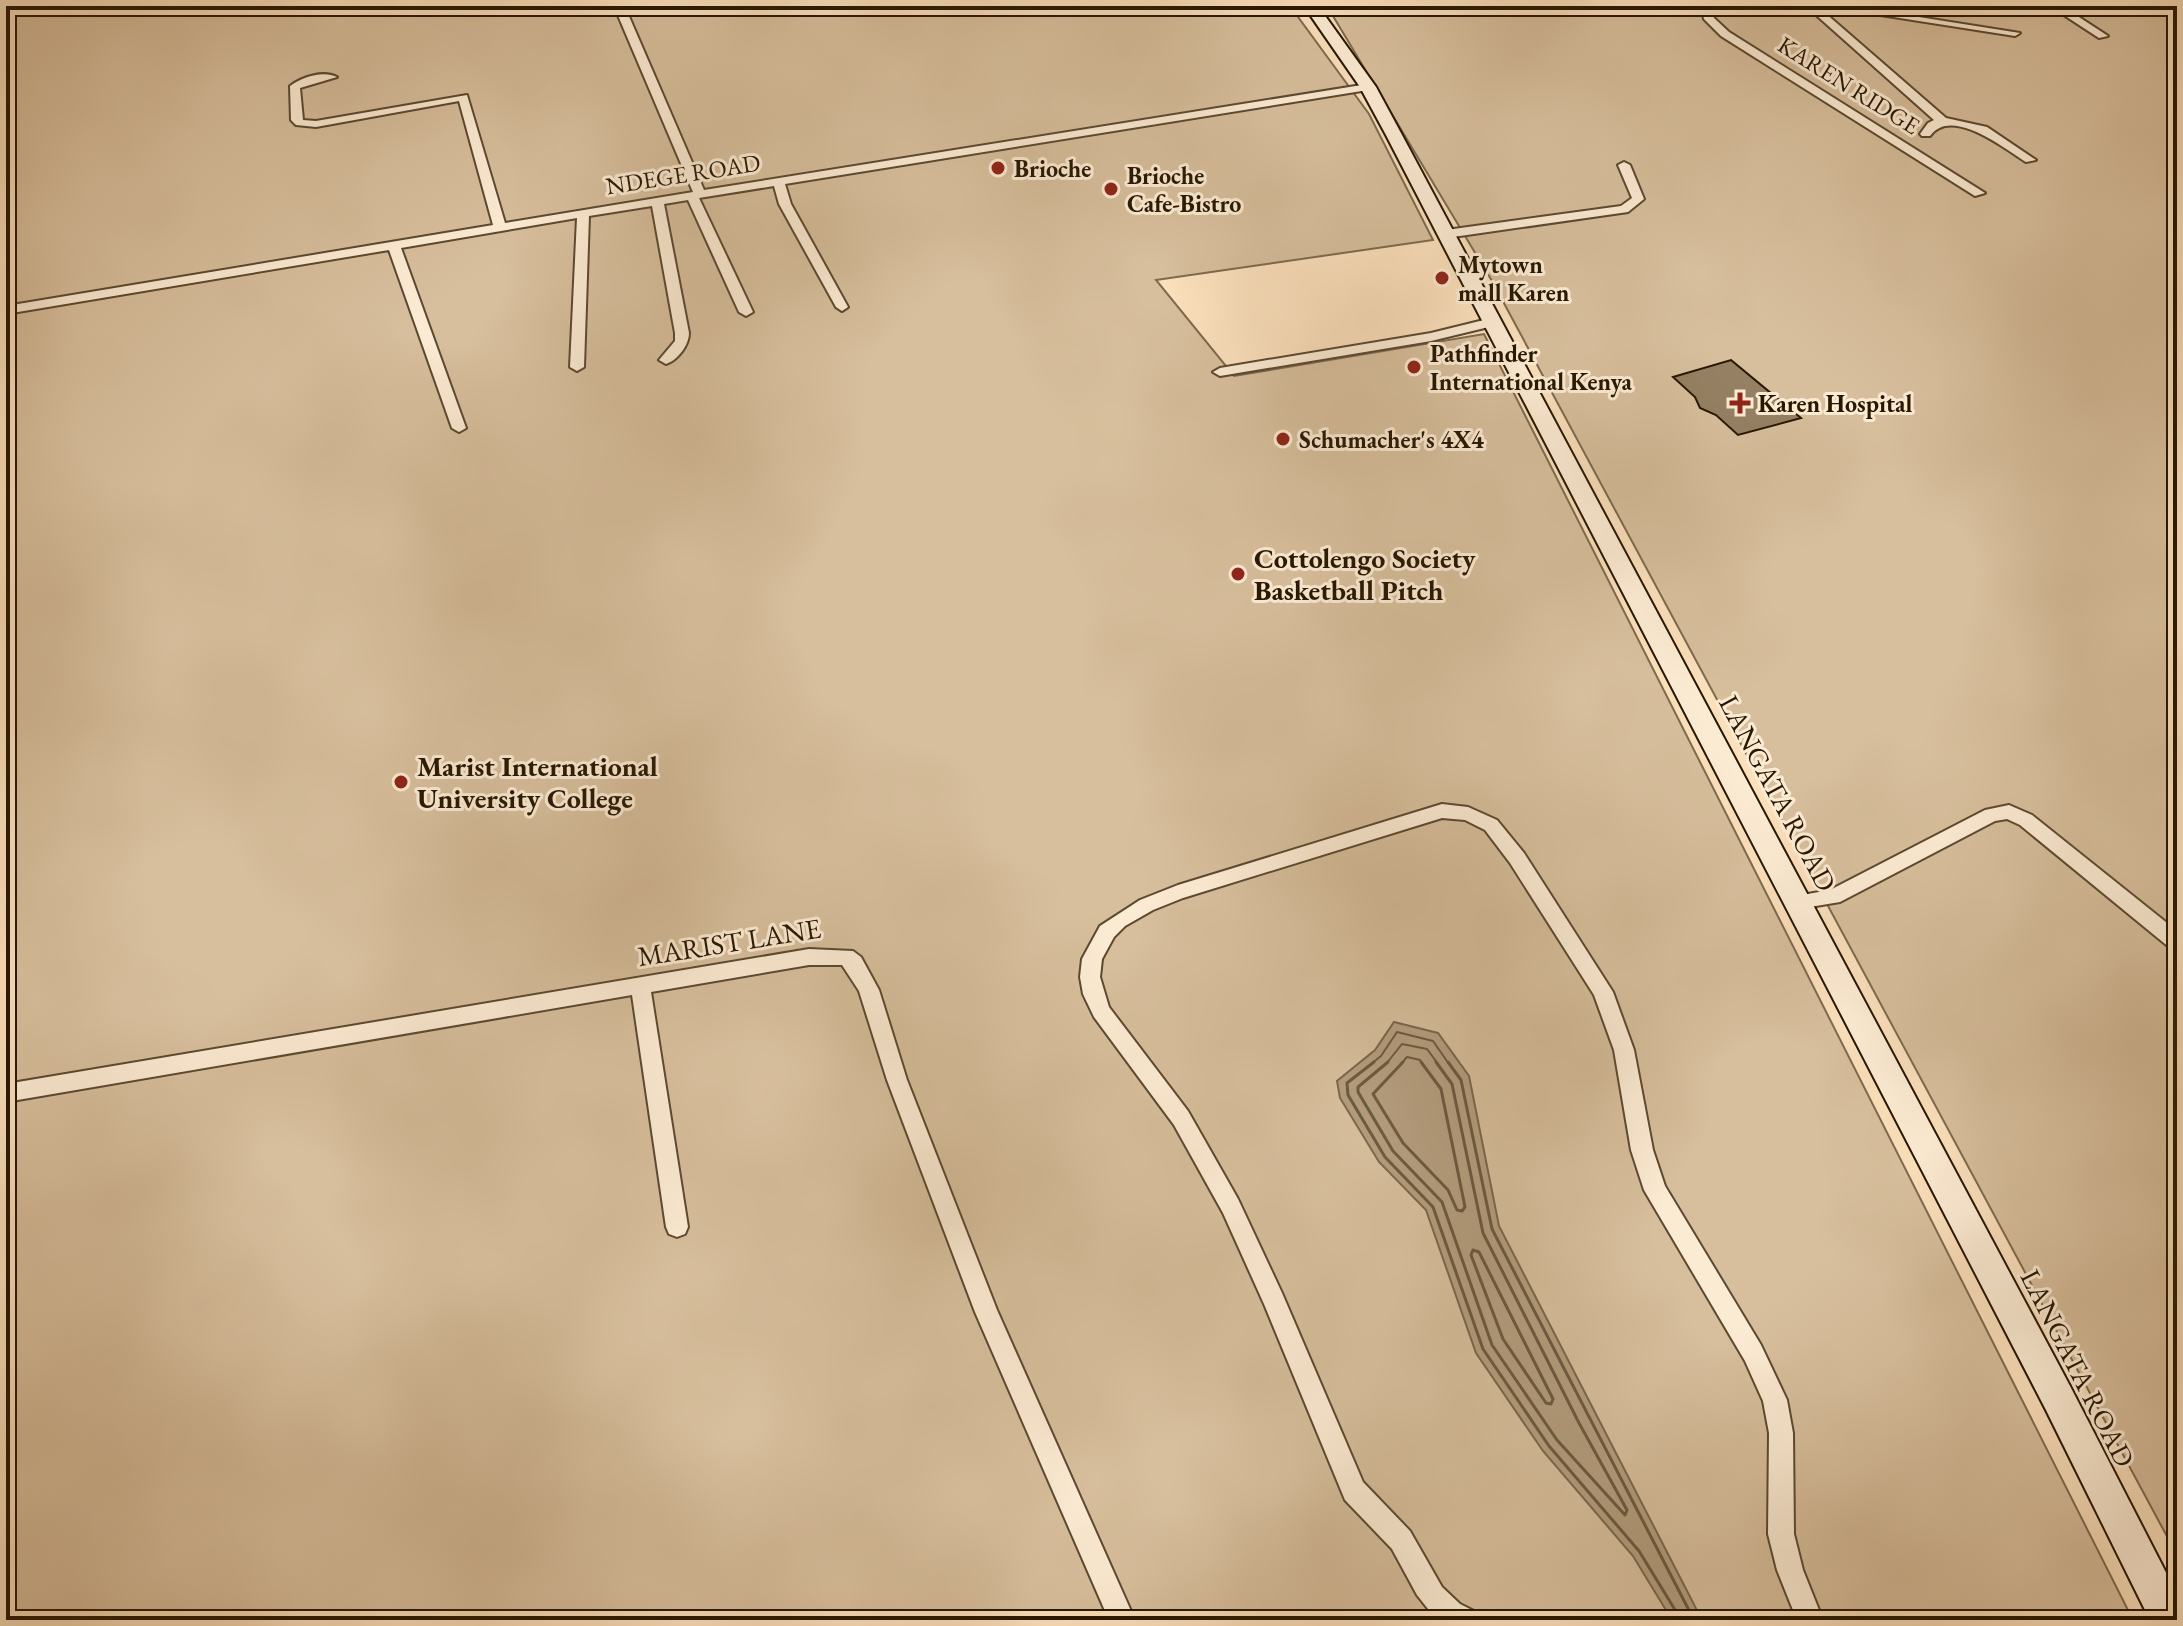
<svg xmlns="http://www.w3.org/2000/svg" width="2183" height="1626" viewBox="0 0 2183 1626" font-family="'EB Garamond',serif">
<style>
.green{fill:#d7be9c;stroke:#7e6a4f;stroke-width:2}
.water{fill:#b39c7d;stroke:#7b674c;stroke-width:2}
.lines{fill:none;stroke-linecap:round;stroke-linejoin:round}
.shore-far1{stroke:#6c5a40;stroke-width:2}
.shore{stroke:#6c5a40;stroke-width:3}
.building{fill:#958063;stroke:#261702;stroke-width:2}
.street-casing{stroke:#5b4930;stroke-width:4}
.secondary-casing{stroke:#261702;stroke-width:4}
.street{fill:#fcebd3;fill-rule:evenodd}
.secondary{fill:#fcebd3;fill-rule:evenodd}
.poi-dot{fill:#8f2418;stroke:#fcebd3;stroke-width:3}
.labels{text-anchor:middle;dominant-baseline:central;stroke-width:6;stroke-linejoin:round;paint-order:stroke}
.far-street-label{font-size:24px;fill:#261702;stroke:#fcebd3}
.far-poi-label{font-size:24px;font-weight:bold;fill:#261702;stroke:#fcebd3;text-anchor:start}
.poi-label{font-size:28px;font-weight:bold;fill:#261702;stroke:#fcebd3;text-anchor:start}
.street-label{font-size:28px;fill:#261702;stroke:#fcebd3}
</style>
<rect width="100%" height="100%" fill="#fbe0bc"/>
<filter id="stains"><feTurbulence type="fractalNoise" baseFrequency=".0025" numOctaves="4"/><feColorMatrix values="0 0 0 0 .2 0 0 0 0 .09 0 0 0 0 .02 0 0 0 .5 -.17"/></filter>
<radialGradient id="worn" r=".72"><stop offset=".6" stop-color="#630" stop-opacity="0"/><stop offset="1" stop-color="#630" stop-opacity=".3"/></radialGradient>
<g class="green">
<polygon points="6,6 1290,6 1369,114 1433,240 1156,280 1234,376 1484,334 2133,1620 6,1620"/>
<polygon points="1327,6 2177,6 2177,1555 1492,281"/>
</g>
<polygon class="water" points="1394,1022 1438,1033 1469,1076 1499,1226 1702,1620 1672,1620 1633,1556 1543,1451 1476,1353 1426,1210 1379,1162 1340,1098 1337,1081 1375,1050"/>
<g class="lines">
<g class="shore-far1">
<polyline points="1371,1064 1381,1056 1397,1032 1433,1041 1449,1064"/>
<polyline points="1386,1064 1402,1044 1427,1049 1438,1064"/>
<polyline points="1401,1064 1407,1057 1420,1060 1423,1064"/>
</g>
<g class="shore">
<polyline points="1374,1062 1347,1083 1348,1095 1385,1157 1433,1207 1483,1349 1549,1446 1639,1551 1677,1613 1678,1620"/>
<polyline points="1388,1062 1358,1087 1358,1092 1393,1151 1442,1202 1492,1345 1557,1440 1625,1515 1627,1510 1579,1423 1483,1233 1452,1084 1436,1062"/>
<polyline points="1403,1062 1373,1094 1403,1143 1448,1190 1457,1210 1462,1211 1465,1207 1441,1089 1421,1062"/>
<polyline points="1448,1062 1461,1080 1492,1229 1694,1620"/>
<polygon points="1473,1250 1479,1252 1553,1399 1551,1404 1546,1403 1503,1339 1471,1255"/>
</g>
</g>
<polygon class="building" points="1731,360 1801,418 1738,435 1716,415 1700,408 1695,397 1673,377"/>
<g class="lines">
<defs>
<g id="street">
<path d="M 614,6 L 625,8 L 669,6 L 628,14 L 704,190 L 1368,84 L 1373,87 L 1368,90 L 785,184 L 791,204 L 848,307 L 842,311 L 836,307 L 779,204 L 774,186 L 699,198 L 753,312 L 746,316 L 739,312 L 688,200 L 664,204 L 689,333 C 689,345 678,360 666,364 L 659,360 L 675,341 L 675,333 L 652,206 L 589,216 L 584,367 L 577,371 L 570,367 L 577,218 L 401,248 L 466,428 L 459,432 L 452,428 L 389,250 L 6,314 L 6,306 L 493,225 L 459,101 L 316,127 L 296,125 L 291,120 L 290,86 C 302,77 323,70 337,77 L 300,88 L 303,120 L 316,121 L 467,95 L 505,223 L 693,192 Z"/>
<polygon points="1701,6 1711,6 1714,18 1729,32 1985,193 1975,196 1721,36 1704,19"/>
<path d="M 1806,6 L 1817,6 L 1946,118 L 1987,127 L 2036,160 L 2026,162 C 2004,148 1951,106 1930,136 L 1922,136 L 1920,134 L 1928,123 L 1934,120 Z"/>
<polygon points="1823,6 1849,6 2020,33 2015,36"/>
<polygon points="2050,6 2062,6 2108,36 2099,38"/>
<polygon points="1624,162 1630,165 1644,199 1628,212 1446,238 1440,234 1446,230 1621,206 1632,198 1618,165"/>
<polygon points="1492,318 1497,319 1497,325 1431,341 1220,376 1213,372 1220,368 1431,333"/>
<polygon points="1442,804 1468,807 1497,820 1524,853 1613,992 1634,1050 1653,1150 1665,1186 1761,1345 1787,1400 1793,1433 1794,1534 1803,1570 1823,1620 1797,1620 1777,1570 1768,1534 1769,1433 1763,1401 1745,1361 1644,1190 1631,1150 1614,1050 1594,995 1510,863 1485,830 1465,820 1442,818 1183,898 1153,910 1125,926 1114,937 1102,959 1100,977 1109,1007 1188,1111 1238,1199 1282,1293 1363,1482 1410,1531 1442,1587 1460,1604 1474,1611 1478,1620 1439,1620 1432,1614 1417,1595 1392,1549 1345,1500 1264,1304 1223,1213 1174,1125 1094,1017 1083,994 1080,977 1082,959 1100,926 1140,900 1178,885"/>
<polygon points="2009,805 2032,815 2177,931 2177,950 2170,948 2020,825 2007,819 1995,821 1840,902 1798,909 1791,907 1789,902 1791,897 1830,890 1985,810"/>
<polygon points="809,949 853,951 861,957 879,990 907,1080 997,1310 1135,1620 1109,1620 975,1312 887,1080 859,991 842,965 809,965 651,992 688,1227 685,1234 677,1237 669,1234 666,1227 632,995 6,1102 6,1084"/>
</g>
<polygon id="secondary" points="1304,6 1318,6 1376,87 1402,135 2070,1386 2177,1594 2177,1620 2150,1620 2046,1410 1386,135 1360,87"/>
</defs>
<use href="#street" class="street-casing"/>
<use href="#secondary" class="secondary-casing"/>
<use href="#street" class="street"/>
<use href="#secondary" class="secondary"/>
</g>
<g class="poi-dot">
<circle cx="998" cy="168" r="8"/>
<circle cx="1111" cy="189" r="8"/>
<circle cx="1442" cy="278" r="8"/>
<circle cx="1414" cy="367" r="8"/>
<path d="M1736 391h8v8h8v8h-8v8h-8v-8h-8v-8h8z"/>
<circle cx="1283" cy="439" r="8"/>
<circle cx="1238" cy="574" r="8"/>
<circle cx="401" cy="782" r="8"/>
</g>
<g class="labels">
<g class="far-street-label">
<text transform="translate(1849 85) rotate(32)">KAREN RIDGE</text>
<text transform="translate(683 174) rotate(-9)">NDEGE ROAD</text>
</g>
<g class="far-poi-label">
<text x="1014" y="168">Brioche</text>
<text x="1127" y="175">Brioche<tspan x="1127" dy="28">Cafe-Bistro</tspan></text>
<text x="1458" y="264">Mytown<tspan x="1458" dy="28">mall Karen</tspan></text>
<text x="1430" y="353">Pathfinder<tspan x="1430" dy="28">International Kenya</tspan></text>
<text x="1758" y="403">Karen Hospital</text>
<text x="1299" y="439">Schumacher's 4X4</text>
</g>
<g class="poi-label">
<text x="1254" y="558">Cottolengo Society<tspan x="1254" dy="32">Basketball Pitch</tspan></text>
<text x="417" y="766">Marist International<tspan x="417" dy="32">University College</tspan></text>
</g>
<g class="street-label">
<text transform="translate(1778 793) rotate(62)">LANGATA ROAD</text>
<text transform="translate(729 942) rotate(-9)">MARIST LANE</text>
<text transform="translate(2078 1368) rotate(63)">LANGATA ROAD</text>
</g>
</g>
<rect width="2183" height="1626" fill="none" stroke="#fbe0bc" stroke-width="32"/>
<rect x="8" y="8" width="2167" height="1610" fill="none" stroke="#261702" stroke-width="4"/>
<rect x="16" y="16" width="2151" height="1594" fill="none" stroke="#261702" stroke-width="2"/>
<rect width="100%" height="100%" filter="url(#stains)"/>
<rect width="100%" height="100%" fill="url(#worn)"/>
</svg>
